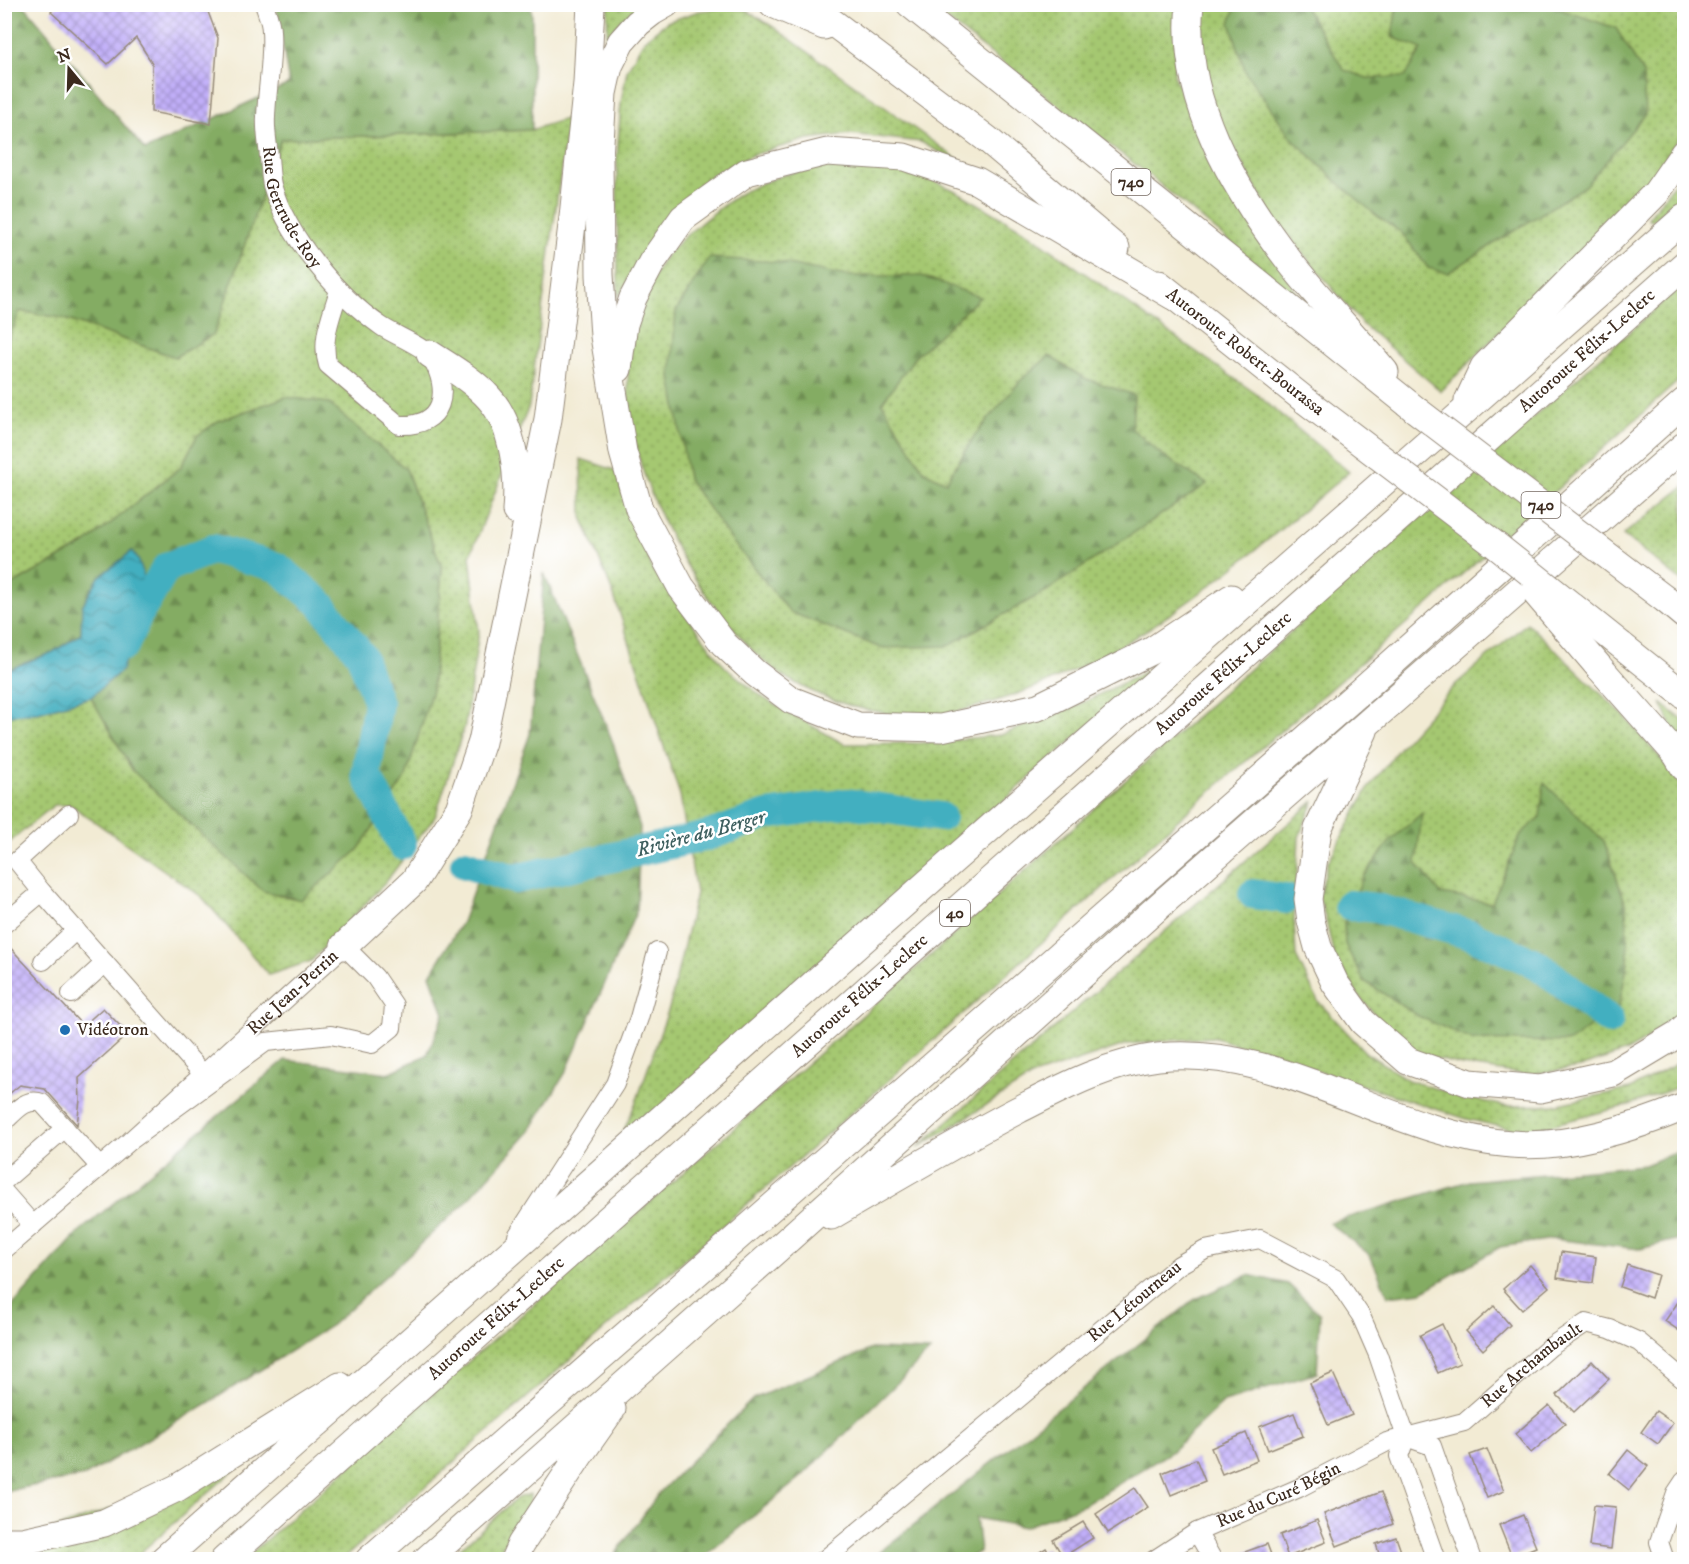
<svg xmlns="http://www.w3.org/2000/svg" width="1689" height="1564" viewBox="0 0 1689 1564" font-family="'IM FELL DW Pica',serif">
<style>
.grass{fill:url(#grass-dots);stroke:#707948;stroke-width:1.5}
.forest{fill:url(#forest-firs);stroke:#606b40;stroke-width:1.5}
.water{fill:url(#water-waves);stroke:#3e6c6f;stroke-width:1.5}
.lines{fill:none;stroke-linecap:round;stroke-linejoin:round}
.river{stroke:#42afc0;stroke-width:30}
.building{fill:url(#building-cross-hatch)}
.minor-casing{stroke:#968a79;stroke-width:20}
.highway-casing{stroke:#968a79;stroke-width:29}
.minor{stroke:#fff;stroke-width:18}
.highway{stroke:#fff;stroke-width:27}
.highway-bridge-casing{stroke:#968a79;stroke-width:29;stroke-linecap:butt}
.highway-bridge{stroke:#fff;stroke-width:27}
.poi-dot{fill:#1f6fb2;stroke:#fff;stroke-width:2}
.labels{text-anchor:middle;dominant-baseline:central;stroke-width:5;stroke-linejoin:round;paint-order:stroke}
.shield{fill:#fff;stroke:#766a62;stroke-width:1.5}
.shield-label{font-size:16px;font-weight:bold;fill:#3b2a1e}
.street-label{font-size:18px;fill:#3b2a1e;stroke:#fff}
.poi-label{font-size:18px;fill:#3b2a1e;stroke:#fff;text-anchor:start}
.water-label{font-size:20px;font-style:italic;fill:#3e5f5f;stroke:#fff}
</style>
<defs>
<pattern id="grass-dots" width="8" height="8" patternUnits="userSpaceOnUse" patternTransform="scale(1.5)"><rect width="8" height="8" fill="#a5c871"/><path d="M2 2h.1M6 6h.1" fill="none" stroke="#88a35c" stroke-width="1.8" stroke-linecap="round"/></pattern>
<pattern id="forest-firs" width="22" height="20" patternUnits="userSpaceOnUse" patternTransform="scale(1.5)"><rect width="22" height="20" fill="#84ac63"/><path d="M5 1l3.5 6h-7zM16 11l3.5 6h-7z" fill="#6d8c51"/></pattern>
<pattern id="water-waves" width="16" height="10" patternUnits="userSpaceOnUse" patternTransform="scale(1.5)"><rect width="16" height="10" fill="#42afc0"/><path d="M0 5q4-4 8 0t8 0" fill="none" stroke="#388f9b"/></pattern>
<pattern id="building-cross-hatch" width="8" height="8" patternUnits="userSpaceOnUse" patternTransform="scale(1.5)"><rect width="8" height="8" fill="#c1aff9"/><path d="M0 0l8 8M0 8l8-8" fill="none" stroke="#9e8fc9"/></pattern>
</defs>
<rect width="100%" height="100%" fill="#fff"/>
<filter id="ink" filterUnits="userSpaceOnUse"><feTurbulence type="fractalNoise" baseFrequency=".0167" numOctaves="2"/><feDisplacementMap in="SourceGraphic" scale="12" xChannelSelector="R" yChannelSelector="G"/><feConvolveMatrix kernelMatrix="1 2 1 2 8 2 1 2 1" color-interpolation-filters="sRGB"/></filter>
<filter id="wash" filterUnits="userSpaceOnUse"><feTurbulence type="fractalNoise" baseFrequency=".008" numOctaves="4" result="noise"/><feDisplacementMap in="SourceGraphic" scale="24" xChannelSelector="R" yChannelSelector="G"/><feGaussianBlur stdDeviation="1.35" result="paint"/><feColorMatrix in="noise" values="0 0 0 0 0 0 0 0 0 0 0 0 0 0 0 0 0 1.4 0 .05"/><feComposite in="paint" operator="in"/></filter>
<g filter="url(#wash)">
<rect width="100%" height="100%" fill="#f2ebd4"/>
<g class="grass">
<polygon points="608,5 641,5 623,18 607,38"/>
<polygon points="928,5 1179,5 1174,76 1214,171 1281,266 1299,299 1145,172"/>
<polygon points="1203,5 1684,5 1684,131 1651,180 1441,391 1362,324 1273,217 1218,122 1201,66"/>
<polygon points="724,8 746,10 772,26 975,172 921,142 850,134 808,139 752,155 710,176 666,222 618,297 617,159 621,102 627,70 644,40 667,22 699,11"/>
<polygon points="568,118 529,406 470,556 479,632 465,725 435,817 385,883 311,961 269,975 202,897 71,805 54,805 5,846 5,716 38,712 91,697 133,771 432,690 442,568 406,469 286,397 217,422 197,436 181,467 85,544 5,589 5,348 19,311 62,318 175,357 214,334 280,139 531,130"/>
<path d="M 872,164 L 919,174 L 958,192 L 1026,232 L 1255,393 L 1349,472 C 1247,557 1145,650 1017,694 C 990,703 960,713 932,715 C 881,718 832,704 788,679 C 769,668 752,651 738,634 C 673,562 616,448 630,349 C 633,329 652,277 663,260 C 674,243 722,205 740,194 C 753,186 770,180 784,175 C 813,166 842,165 872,164 Z"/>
<polygon points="1684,171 1684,193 1652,221 1648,218"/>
<polygon points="1684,284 1684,376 1429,604 1197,803 899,1071 343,1559 243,1560 930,956 1379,553"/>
<polygon points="581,459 615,470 653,571 725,667 765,699 844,744 922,743 1001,735 1076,706 1153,668 618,1145 638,1097 670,1005 696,893 680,795 613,593 582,517"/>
<polygon points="1684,487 1684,583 1623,535"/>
<polygon points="1527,623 1625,717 1674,774 1684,793 1684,1008 1663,1030 1627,1051 1580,1067 1527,1075 1462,1065 1418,1054 1384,1025 1358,995 1334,956 1326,920 1319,897 1328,862 1369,787 1404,742 1456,684"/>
<polygon points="1661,703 1684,721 1684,752"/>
<polygon points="1314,801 1299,837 1294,921 1296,956 1318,1001 1366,1053 1408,1080 1459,1096 1505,1106 1554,1105 1630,1089 1684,1060 1684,1085 1629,1105 1524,1132 1467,1119 1213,1037 1127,1044 1033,1076 917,1148"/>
<polygon points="243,1462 133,1559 5,1559 4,1547"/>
<polygon points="530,1494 530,1504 495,1559 448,1559 517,1498"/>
</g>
<g class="forest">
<polygon points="5,5 24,5 145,150 289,84 276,5 530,5 532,14 532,130 281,139 214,334 175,357 62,318 20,311 5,348"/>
<polygon points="1236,5 1303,5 1344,70 1367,78 1405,77 1422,49 1392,37 1397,5 1556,5 1565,11 1616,28 1643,73 1645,115 1585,186 1448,273 1428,268 1402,233 1377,216 1334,179 1291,137 1246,73 1230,23"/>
<polygon points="709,258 778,262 847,276 922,276 980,297 915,357 882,403 924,471 946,482 975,435 1021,380 1049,356 1084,378 1134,395 1132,429 1162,455 1207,484 1048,590 947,646 881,648 790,612 732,541 688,479 671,376 676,311"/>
<polygon points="286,397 328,403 406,469 442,568 432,690 406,777 358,850 301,900 263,891 133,771 91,697 122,670 132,551 99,577 82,606 81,634 53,652 5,671 5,589 85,544 181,467 197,436 218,421"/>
<polygon points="544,573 612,740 640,827 637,910 566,1072 529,1132 464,1204 332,1325 208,1403 85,1476 5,1491 5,1314 80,1231 285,1060 389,1073 427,1055 444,1014 430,975 462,922 530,734"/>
<polygon points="1544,783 1604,841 1626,905 1628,962 1619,1006 1569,1042 1472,1040 1418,1016 1364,981 1345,944 1344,922 1363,877 1391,840 1422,813 1416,863 1441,894 1492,903 1521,834 1540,817"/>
<polygon points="1684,1149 1684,1238 1640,1249 1553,1239 1500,1247 1422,1292 1388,1296 1370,1255 1329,1223 1469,1181 1645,1165"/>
<polygon points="1248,1275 1288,1284 1320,1314 1317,1373 1224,1402 1171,1452 1084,1505 1024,1527 976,1518 980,1551 967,1559 871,1559 1194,1300"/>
<polygon points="872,1349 930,1351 800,1478 701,1559 612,1559 659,1493 753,1399"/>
</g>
<polygon class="water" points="132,551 139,561 148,589 122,670 91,697 38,712 5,716 5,671 53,652 81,634 82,606 99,577"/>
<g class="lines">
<g class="river">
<polyline points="124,646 138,615 167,567 213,549 277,567 319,602 361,655 378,703 366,774 402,845"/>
<polyline points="465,864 515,879 707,836 767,815 847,803 941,817"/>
<polyline points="1253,894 1286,899"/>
<polyline points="1349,905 1376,908 1471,935 1537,964 1609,1020"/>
</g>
</g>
<g id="blocks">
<g class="building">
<polygon points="58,4 205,4 218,38 211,124 151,112 152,63 136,38 108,64 51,12"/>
<polygon points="4,941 83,1026 103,1008 128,1034 79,1078 80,1100 77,1125 45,1089 20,1085 4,1098"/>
<polygon points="1561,1252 1596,1257 1593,1283 1557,1278"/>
<polygon points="1530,1265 1549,1287 1522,1310 1503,1289"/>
<polygon points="1627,1265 1658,1275 1651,1298 1620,1287"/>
<polygon points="1680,1299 1684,1302 1684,1334 1665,1321"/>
<polygon points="1494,1306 1510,1325 1483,1350 1466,1331"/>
<polygon points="1442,1324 1460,1363 1438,1373 1420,1335"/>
<polygon points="1592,1361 1609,1379 1574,1412 1557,1395"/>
<polygon points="1333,1373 1352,1415 1328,1425 1310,1383"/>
<polygon points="1549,1405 1565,1424 1531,1453 1515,1434"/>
<polygon points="1656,1411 1673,1423 1658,1444 1641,1432"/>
<polygon points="1294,1413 1303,1436 1268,1450 1259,1427"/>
<polygon points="1246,1433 1257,1460 1222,1474 1211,1448"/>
<polygon points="1487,1449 1504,1491 1487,1498 1470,1455"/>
<polygon points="1628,1450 1648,1466 1629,1490 1609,1474"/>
<polygon points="1196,1459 1205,1481 1171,1495 1162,1473"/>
<polygon points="1135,1488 1148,1507 1108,1533 1096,1514"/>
<polygon points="1381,1492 1393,1524 1337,1546 1324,1514"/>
<polygon points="1594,1505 1616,1507 1611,1549 1589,1546"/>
<polygon points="1523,1515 1536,1547 1512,1557 1499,1525"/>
<polygon points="1317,1520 1326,1542 1288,1557 1280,1535"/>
<polygon points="1083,1522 1093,1538 1063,1557 1053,1540"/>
<polygon points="1396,1537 1404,1560 1381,1560 1376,1544"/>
<polygon points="1267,1544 1273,1560 1245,1560 1242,1553"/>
<polygon points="1046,1548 1053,1560 1027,1560"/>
</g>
</g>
</g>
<g filter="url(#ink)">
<use href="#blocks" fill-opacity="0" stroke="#968a79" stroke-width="1.5"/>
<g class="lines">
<defs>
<g id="minor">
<path id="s1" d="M 264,4 C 267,13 271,22 271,31 C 273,59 267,88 266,117 C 265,130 268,144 269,157 C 270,166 270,176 272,185 C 287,237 338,296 381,326 C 392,334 425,347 431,357 C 451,391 445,427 399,425 L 328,365 C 320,340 332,315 339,290"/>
<polyline points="42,892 17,861 69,814"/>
<polyline points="4,924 42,892 203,1074"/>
<polyline points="43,961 76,930"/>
<polyline points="71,994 105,963"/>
<path d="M 4,1122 C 15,1112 26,1097 42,1103 L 100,1167"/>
<polyline points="4,1181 65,1128"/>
<polyline points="4,1192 33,1225"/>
<polyline points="517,1236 615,1084 639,1018 657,952"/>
<path id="s2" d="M 4,1250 L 130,1141 L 344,946 L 375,977 L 394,1005 L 392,1028 L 372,1044 L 331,1035 L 266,1042 L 130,1141"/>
<polyline points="1406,1437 1432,1446 1472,1560"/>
<polyline points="1406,1437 1399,1456 1436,1560"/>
<polyline points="1197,1532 1213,1560"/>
<path id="s3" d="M 824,1560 L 1179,1265 L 1205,1250 L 1260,1239 L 1336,1279 L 1361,1316 L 1378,1355 L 1406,1437"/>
<path id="s4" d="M 1154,1560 L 1197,1532 L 1299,1488 L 1387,1442 L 1464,1422 L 1550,1347 L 1586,1323 L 1610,1329 L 1639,1342 L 1684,1380"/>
<polyline points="1665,1560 1659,1542 1676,1493 1684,1481"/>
</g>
<g id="highway">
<polyline points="666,4 652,12 638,23 621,42 609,66 603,93 599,158 600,275 604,336 623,452 639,509 681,587 724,644 755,673 791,700 858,726 941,728 1038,707 1153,650 1231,598"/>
<polyline points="773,4 824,26"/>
<polyline points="808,4 987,139 1116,248"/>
<polyline points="910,4 1416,410"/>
<path d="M 1190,4 C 1180,100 1234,189 1290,262 C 1319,300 1354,334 1385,372"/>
<polyline points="1159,284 1306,401"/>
<path d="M 430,354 C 450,367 473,380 489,398 C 514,425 519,476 516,511"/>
<polyline points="618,369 624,324 633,298 652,262 683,218 747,172 827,152 904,157 977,181 1173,296"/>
<polyline points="1468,401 1484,367 1656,193 1684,153"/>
<polyline points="1666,600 1684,615"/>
<polyline points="1621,645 1684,695"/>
<polyline points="1599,667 1676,754 1684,767"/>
<polyline points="1364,731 1318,829 1308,899 1311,921 1318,947 1335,983 1363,1022 1408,1061 1470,1083 1540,1089 1613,1073 1678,1034 1684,1028"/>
<polyline points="344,946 414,881 459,809 482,742 548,419 573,217 587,83 591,4"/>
<path d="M 831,1216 C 893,1180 955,1143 1018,1110 C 1063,1087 1108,1063 1158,1057 C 1284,1044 1389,1135 1511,1144 C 1567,1149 1633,1128 1684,1107"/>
<polyline points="4,1541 23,1541 104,1523 177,1488 340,1386"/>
<polyline points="163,1560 941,871 1684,218"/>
<path id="s5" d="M 224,1560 L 1684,265"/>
<polyline points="369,1560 1363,689 1684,402"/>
<polyline points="426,1560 783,1244 1168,898 1684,446"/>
<polyline points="514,1560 521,1544 579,1456 612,1409"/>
</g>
</defs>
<use href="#minor" class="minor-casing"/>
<use href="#highway" class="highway-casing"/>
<use href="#minor" class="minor"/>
<use href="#highway" class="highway"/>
<defs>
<g id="highway-bridge">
<polyline points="1306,401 1493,543 1621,645"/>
<polyline points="1416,410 1666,600"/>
<polyline points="1535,592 1599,667"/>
</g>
</defs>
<use href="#highway-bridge" class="highway-bridge-casing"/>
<use href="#highway-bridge" class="highway-bridge"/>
</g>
</g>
<circle class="poi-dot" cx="65" cy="1030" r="6"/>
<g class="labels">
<g class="shield">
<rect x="1111.5" y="169" width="39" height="26" rx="4.5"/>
<rect x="1521.5" y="492" width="39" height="26" rx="4.5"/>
<rect x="940" y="900" width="30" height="26" rx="4.5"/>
</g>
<g class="shield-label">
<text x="1131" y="182">740</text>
<text x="1541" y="505">740</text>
<text x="955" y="913">40</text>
</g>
<g class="street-label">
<text stroke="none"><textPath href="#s1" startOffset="210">Rue Gertrude-Roy</textPath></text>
<text stroke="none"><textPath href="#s5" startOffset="1822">Autoroute Félix-Leclerc</textPath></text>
<text transform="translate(1245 352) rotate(38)">Autoroute Robert-Bourassa</text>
<text stroke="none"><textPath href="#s5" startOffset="1336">Autoroute Félix-Leclerc</textPath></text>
<text stroke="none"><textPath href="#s2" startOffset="387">Rue Jean-Perrin</textPath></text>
<text stroke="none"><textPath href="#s5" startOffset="850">Autoroute Félix-Leclerc</textPath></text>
<text stroke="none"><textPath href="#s3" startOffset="404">Rue Létourneau</textPath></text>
<text stroke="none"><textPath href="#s5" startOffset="364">Autoroute Félix-Leclerc</textPath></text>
<text stroke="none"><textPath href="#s4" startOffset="430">Rue Archambault</textPath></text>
<text stroke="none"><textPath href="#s4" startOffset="141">Rue du Curé Bégin</textPath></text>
</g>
<g class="poi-label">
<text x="77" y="1030">Vidéotron</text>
</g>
<g class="water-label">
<text transform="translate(701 834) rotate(-15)">Rivière du Berger</text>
</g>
</g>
<rect width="1689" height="1564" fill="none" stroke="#fff" stroke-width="24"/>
<g transform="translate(69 69) rotate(341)" stroke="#ffffff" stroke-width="4.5" paint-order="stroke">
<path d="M0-4.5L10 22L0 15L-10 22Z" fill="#3b2a1e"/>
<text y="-9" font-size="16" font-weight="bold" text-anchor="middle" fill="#3b2a1e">N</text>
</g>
</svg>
